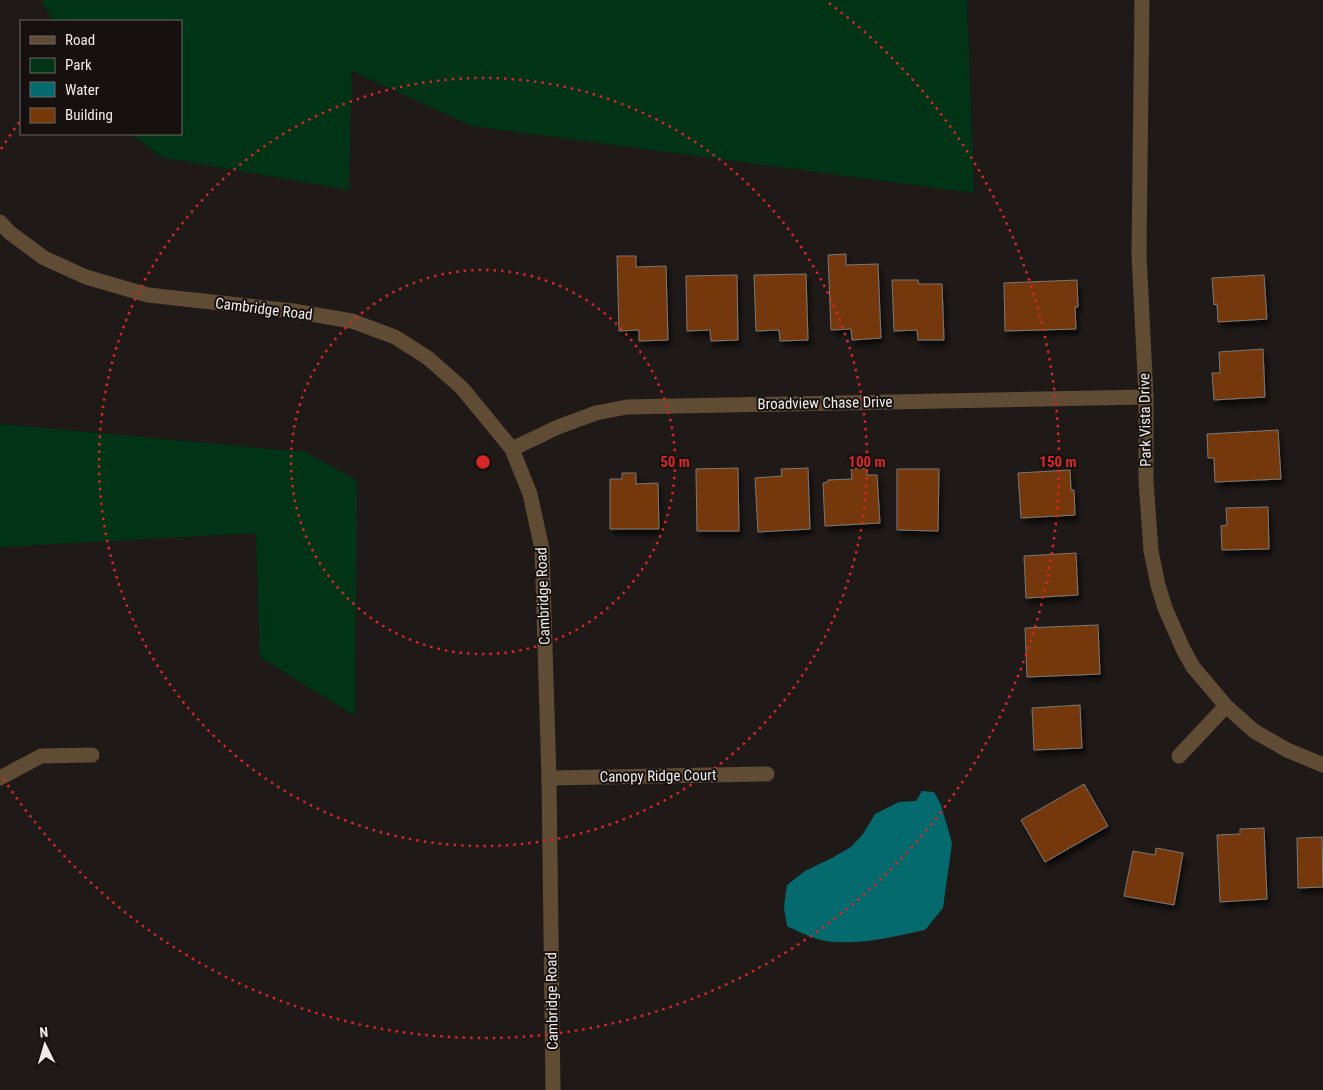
<svg xmlns="http://www.w3.org/2000/svg" width="1323" height="1090" viewBox="0 0 1323 1090" font-family="'Roboto Condensed',sans-serif">
<style>
.green{fill:#013416}
.water{fill:#046a6d}
.building{fill:#743907;stroke:#7d7774;filter:url(#shadow)}
.lines{fill:none;stroke-linecap:round;stroke-linejoin:round}
.minor{stroke:#604b34;stroke-width:15}
.ring{fill:none;stroke:#d62828;stroke-width:2.5;stroke-dasharray:2.5 5}
.labels{text-anchor:middle;dominant-baseline:central;stroke-width:4;stroke-linejoin:round;paint-order:stroke}
.street-label{font-size:15px;fill:#eeebe9;stroke:#16110f}
.centre{fill:#d62828;stroke:#16110f;stroke-width:2.5}
.ring-label{font-size:15px;text-anchor:middle;font-weight:bold;fill:#d62828;stroke:#16110f;stroke-width:4;stroke-linejoin:round;paint-order:stroke}
</style>
<defs>
<filter id="shadow"><feDropShadow dx="3" dy="5.5" stdDeviation="2.5" flood-color="#0009"/></filter>
</defs>
<rect width="100%" height="100%" fill="#1f1a18"/>
<g class="green">
<polygon points="41,0 967,0 974,193 472,126 352,71 349,190 161,157 132,134 181,134 181,21 53,21"/>
<polygon points="0,424 305,452 357,480 355,716 260,657 256,533 0,547"/>
</g>
<path class="water" d="M 922,791 L 934,792 L 941,805 L 952,843 L 943,908 L 925,930 C 896,936 866,944 836,942 C 819,942 802,933 787,926 L 784,907 L 787,885 L 805,871 L 832,858 L 851,847 L 863,834 L 875,814 L 899,802 L 916,801 Z"/>
<g class="building">
<polygon points="846,254 846,265 878,264 881,338 852,340 851,329 831,330 828,255"/>
<polygon points="617,256 636,256 636,267 666,266 668,340 639,341 639,330 619,331"/>
<polygon points="806,274 808,340 780,341 779,330 756,331 754,275"/>
<polygon points="737,275 738,340 711,341 710,330 687,331 686,276"/>
<polygon points="1264,275 1267,319 1218,322 1217,304 1214,305 1212,278"/>
<polygon points="892,280 918,280 919,284 942,284 944,340 918,340 917,330 894,331"/>
<polygon points="1077,280 1078,307 1075,307 1076,329 1005,331 1004,283"/>
<polygon points="1263,349 1265,397 1214,400 1212,373 1220,373 1219,352"/>
<polygon points="1278,430 1281,479 1215,482 1214,458 1208,458 1207,434"/>
<polygon points="738,468 739,531 697,531 696,469"/>
<polygon points="808,468 810,529 758,532 755,478 782,476 781,469"/>
<polygon points="851,468 867,468 867,475 877,475 880,523 825,526 823,483 828,482 828,480 852,479"/>
<polygon points="897,469 939,469 938,531 897,530"/>
<polygon points="1070,470 1071,490 1074,490 1075,515 1021,518 1018,473"/>
<polygon points="622,473 636,473 636,484 658,483 659,529 610,529 610,479 622,479"/>
<polygon points="1268,507 1269,549 1222,550 1221,526 1227,525 1226,508"/>
<polygon points="1076,553 1078,595 1026,598 1024,556"/>
<polygon points="1098,625 1100,674 1027,677 1025,628"/>
<polygon points="1080,705 1082,748 1034,750 1032,708"/>
<polygon points="1084,784 1108,826 1045,862 1021,820"/>
<polygon points="1264,828 1267,899 1220,902 1217,835 1240,834 1240,829"/>
<polygon points="1322,837 1323,887 1298,888 1297,838"/>
<polygon points="1156,848 1183,853 1174,905 1124,896 1133,851 1155,855"/>
</g>
<g class="lines">
<g class="minor">
<polyline points="1142,0 1139,254 1146,397 1146,481 1151,551 1158,585 1165,608 1183,649 1193,667 1226,706 1254,731 1287,750 1323,765"/>
<polyline points="0,222 9,232 44,258 86,277 148,295 293,311 352,321 395,337 428,358 462,388 512,449 530,494 542,549 549,778 553,1090"/>
<polyline points="512,449 558,427 596,413 627,407 1146,397"/>
<polyline points="1179,756 1226,706"/>
<polyline points="0,778 41,756 92,755"/>
<polyline points="549,778 767,774"/>
</g>
</g>
<g class="ring">
<circle cx="483" cy="462" r="192"/>
<circle cx="483" cy="462" r="384"/>
<path d="M1 149A575 575 0 0 1 21 120M829 3A575 575 0 1 1 1 775"/>
</g>
<g class="labels">
<g class="street-label">
<text transform="translate(264 309) rotate(7)">Cambridge Road</text>
<text transform="translate(825 403) rotate(-1)">Broadview Chase Drive</text>
<text transform="translate(1145 420) rotate(-91)">Park Vista Drive</text>
<text transform="translate(543 596) rotate(-92)">Cambridge Road</text>
<text transform="translate(658 776) rotate(-1)">Canopy Ridge Court</text>
<text transform="translate(552 1001) rotate(-91)">Cambridge Road</text>
</g>
</g>
<circle cx="483" cy="462" r="8" class="centre"/>
<g class="ring-label">
<text x="675" y="467">50 m</text>
<text x="867" y="467">100 m</text>
<text x="1058" y="467">150 m</text>
</g>
<rect x="20" y="20" width="162" height="115" fill="#16110f" stroke="#6c6866"/>
<rect x="30" y="36" width="25" height="8" fill="#604b34" stroke="#6c6866"/>
<text x="65" y="45" font-size="15" fill="#eeebe9">Road</text>
<rect x="30" y="58" width="25" height="15" fill="#013416" stroke="#6c6866"/>
<text x="65" y="70" font-size="15" fill="#eeebe9">Park</text>
<rect x="30" y="82" width="25" height="15" fill="#046a6d" stroke="#6c6866"/>
<text x="65" y="95" font-size="15" fill="#eeebe9">Water</text>
<rect x="30" y="108" width="25" height="15" fill="#743907" stroke="#6c6866"/>
<text x="65" y="120" font-size="15" fill="#eeebe9">Building</text>
<g transform="translate(45 1045) rotate(355)" stroke="#16110f" stroke-width="4" paint-order="stroke">
<path d="M0-4L9 19L0 12L-9 19Z" fill="#eeebe9"/>
<text y="-8" font-size="14" font-weight="bold" text-anchor="middle" fill="#eeebe9">N</text>
</g>
</svg>
